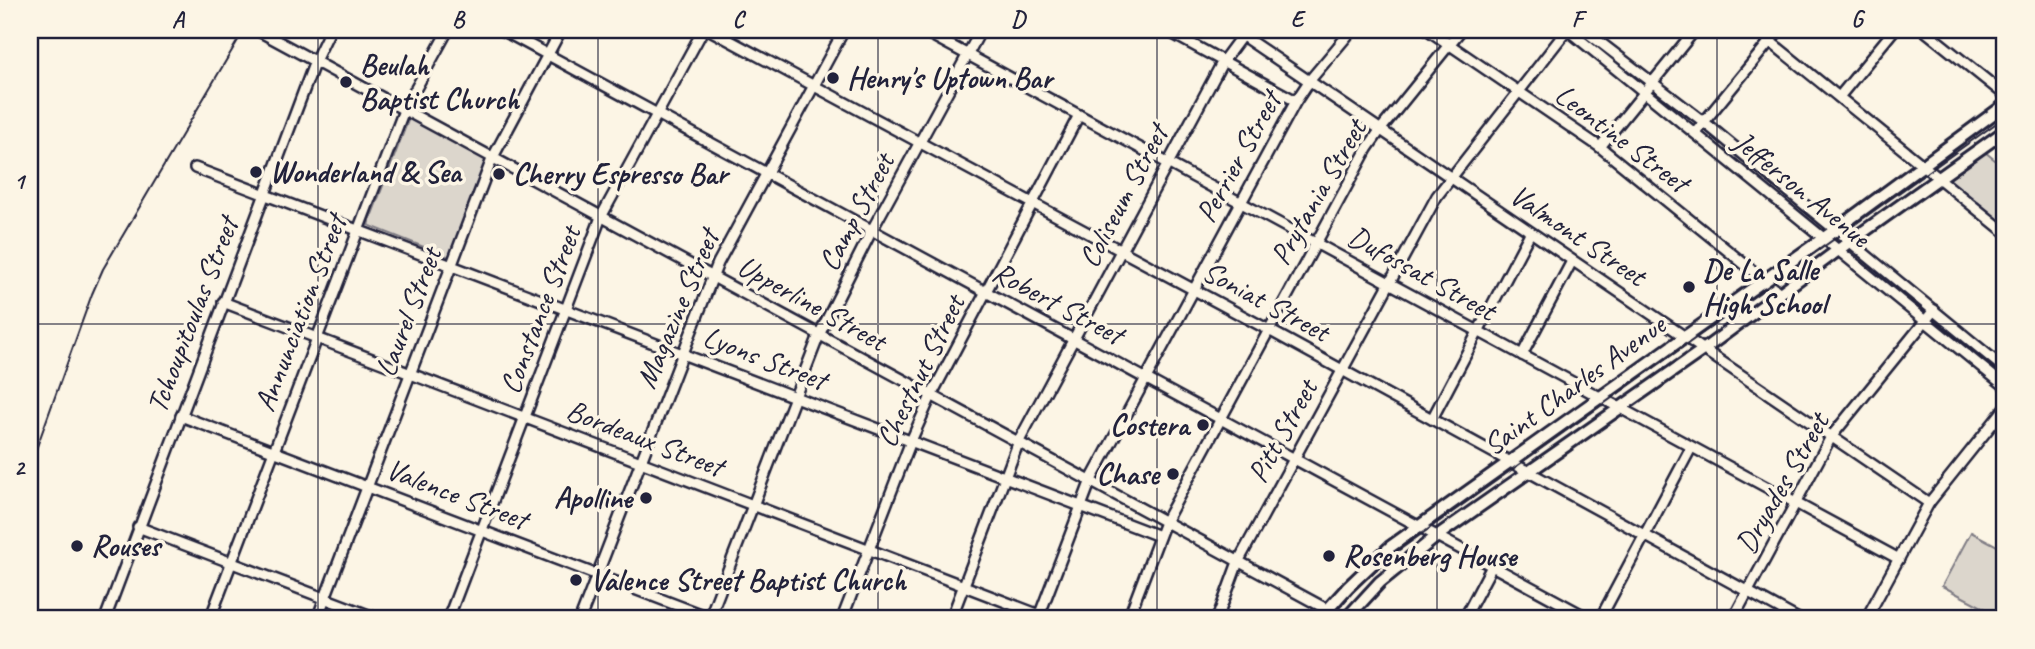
<svg xmlns="http://www.w3.org/2000/svg" width="2035" height="649" viewBox="0 0 2035 649" font-family="Caveat,sans-serif">
<style>
.green{fill:#dcd6cc;stroke:#7f7c84;stroke-width:2}
.lines{fill:none;stroke-linecap:round;stroke-linejoin:round}
.minor-casing{stroke:#22223b;stroke-width:14}
.major-casing{stroke:#22223b;stroke-width:16}
.minor{stroke:#fcf5e5;stroke-width:9}
.major{stroke:#fcf5e5;stroke-width:10}
.tram{stroke:#22223b;stroke-width:2}
.rail{stroke:#22223b;stroke-width:2}
.grid{fill:none;stroke:#22223b;stroke-width:2;stroke-opacity:0.55}
.poi-dot{fill:#22223b;stroke:#fcf5e5;stroke-width:2.5}
.labels{text-anchor:middle;dominant-baseline:central;stroke-width:7;stroke-linejoin:round;paint-order:stroke}
.poi-label{font-size:30px;font-weight:bold;fill:#22223b;stroke:#fcf5e5;text-anchor:start}
.street-label{font-size:30px;fill:#22223b;stroke:#fcf5e5}
.neatline{fill:none;stroke:#22223b;stroke-width:2.5}
.grid-label{font-size:23px;text-anchor:middle;font-weight:bold;fill:#22223b}
</style>
<rect width="100%" height="100%" fill="#fcf5e5"/>
<filter id="ink" filterUnits="userSpaceOnUse"><feTurbulence type="fractalNoise" baseFrequency=".0143" numOctaves="2"/><feDisplacementMap in="SourceGraphic" scale="14" xChannelSelector="R" yChannelSelector="G"/><feConvolveMatrix kernelMatrix="1 2 1 2 8 2 1 2 1" color-interpolation-filters="sRGB"/></filter>
<g filter="url(#ink)">
<g class="green">
<polygon points="409,118 486,160 449,257 368,225"/>
<polygon points="1980,148 2005,168 2005,232 1939,178"/>
<polygon points="1971,532 2005,550 2005,619 1942,586"/>
</g>
<g class="lines">
<defs>
<g id="minor">
<polyline points="257,30 1345,619"/>
<polyline points="502,30 1590,619"/>
<polyline points="710,30 1269,330 1798,619"/>
<polyline points="922,30 1899,559"/>
<polyline points="1166,30 1296,101"/>
<polyline points="1234,30 1929,503"/>
<polyline points="1428,30 1600,147 1780,293"/>
<polyline points="1568,30 2005,386"/>
<polyline points="1584,30 1704,122 2005,369"/>
<polyline points="1756,30 2005,232"/>
<polyline points="1924,30 2005,95"/>
<polyline points="1839,97 1894,30"/>
<polyline points="1695,133 1779,30"/>
<polyline points="1600,147 1695,30"/>
<polyline points="195,168 1159,536"/>
<polyline points="223,302 1050,619"/>
<polyline points="1522,355 1572,261"/>
<polyline points="181,416 713,619"/>
<polyline points="1432,419 1530,233"/>
<polyline points="138,527 379,619"/>
<polyline points="105,619 315,61 330,30"/>
<polyline points="210,619 404,110 448,30"/>
<polyline points="317,619 492,159 561,30"/>
<polyline points="448,619 601,217 703,30"/>
<polyline points="580,619 718,263 844,30"/>
<polyline points="709,619 819,335 872,230 981,30"/>
<polyline points="842,619 911,441 931,396 1079,115"/>
<polyline points="951,619 1019,441 1223,61 1246,30"/>
<polyline points="1038,619 1091,480 1296,101 1310,80 1352,30"/>
<polyline points="1128,619 1165,522 1367,149 1381,129 1461,30"/>
<polyline points="1217,619 1238,562 1437,196 1567,30"/>
<polyline points="1464,619 1492,566"/>
<polyline points="1600,619 1691,448"/>
<polyline points="1733,619 1831,437 1934,310"/>
<polyline points="1866,619 1929,503 2005,408"/>
</g>
<g id="major">
<polyline points="1319,619 1348,587 1390,547 1835,230 2005,105"/>
<polyline points="1346,619 1380,582 1437,536 1703,350 1849,242 2005,131"/>
</g>
</defs>
<use href="#minor" class="minor-casing"/>
<use href="#major" class="major-casing"/>
<use href="#minor" class="minor"/>
<use href="#major" class="major"/>
<polyline class="tram" points="1330,619 1356,588 1395,553 2005,117"/>
<polyline class="rail" points="30,466 92,294 103,269 244,30"/>
</g>
</g>
<path class="grid" d="M 318,30 L 318,619M 598,30 L 598,619M 878,30 L 878,619M 1157,30 L 1157,619M 1437,30 L 1437,619M 1717,30 L 1717,619M 30,324 L 2005,324"/>
<g class="poi-dot">
<circle cx="833" cy="78" r="7"/>
<circle cx="346" cy="82" r="7"/>
<circle cx="256" cy="172" r="7"/>
<circle cx="499" cy="174" r="7"/>
<circle cx="1689" cy="287" r="7"/>
<circle cx="1203" cy="425" r="7"/>
<circle cx="1173" cy="474" r="7"/>
<circle cx="646" cy="498" r="7"/>
<circle cx="77" cy="546" r="7"/>
<circle cx="1329" cy="556" r="7"/>
<circle cx="576" cy="580" r="7"/>
</g>
<g class="labels">
<g class="poi-label">
<text x="360" y="65">Beulah<tspan x="360" dy="34">Baptist Church</tspan></text>
<text x="847" y="78">Henry's Uptown Bar</text>
<text x="270" y="172">Wonderland &amp; Sea</text>
<text x="513" y="174">Cherry Espresso Bar</text>
<text x="1703" y="270">De La Salle<tspan x="1703" dy="34">High School</tspan></text>
<text x="1189" y="425" text-anchor="end">Costera</text>
<text x="1159" y="474" text-anchor="end">Chase</text>
<text x="632" y="498" text-anchor="end">Apolline</text>
<text x="91" y="546">Rouses</text>
<text x="1343" y="556">Rosenberg House</text>
<text x="590" y="580">Valence Street Baptist Church</text>
</g>
<g class="street-label">
<text transform="translate(1622 138) rotate(37)">Leontine Street</text>
<text transform="translate(1238 157) rotate(-61)">Perrier Street</text>
<text transform="translate(1802 189) rotate(39)">Jefferson Avenue</text>
<text transform="translate(1318 192) rotate(-60)">Prytania Street</text>
<text transform="translate(1123 196) rotate(-62)">Coliseum Street</text>
<text transform="translate(856 212) rotate(-62)">Camp Street</text>
<text transform="translate(1578 235) rotate(34)">Valmont Street</text>
<text transform="translate(1422 273) rotate(29)">Dufossat Street</text>
<text transform="translate(1266 301) rotate(28)">Soniat Street</text>
<text transform="translate(812 303) rotate(29)">Upperline Street</text>
<text transform="translate(1058 303) rotate(28)">Robert Street</text>
<text transform="translate(677 309) rotate(-67)">Magazine Street</text>
<text transform="translate(540 310) rotate(-69)">Constance Street</text>
<text transform="translate(408 312) rotate(-69)">Laurel Street</text>
<text transform="translate(300 313) rotate(-69)">Annunciation Street</text>
<text transform="translate(192 315) rotate(-69)">Tchoupitoulas Street</text>
<text transform="translate(765 358) rotate(21)">Lyons Street</text>
<text transform="translate(920 371) rotate(-64)">Chestnut Street</text>
<text transform="translate(1574 385) rotate(-36)">Saint Charles Avenue</text>
<text transform="translate(1282 431) rotate(-61)">Pitt Street</text>
<text transform="translate(645 438) rotate(21)">Bordeaux Street</text>
<text transform="translate(1782 483) rotate(-60)">Dryades Street</text>
<text transform="translate(457 494) rotate(21)">Valence Street</text>
</g>
</g>
<rect width="2035" height="649" fill="none" stroke="#fcf5e5" stroke-width="77"/>
<rect x="38" y="38" width="1958" height="572" class="neatline"/>
<g class="grid-label">
<text x="178" y="27">A</text>
<text x="458" y="27">B</text>
<text x="738" y="27">C</text>
<text x="1018" y="27">D</text>
<text x="1297" y="27">E</text>
<text x="1577" y="27">F</text>
<text x="1857" y="27">G</text>
<text x="19" y="189">1</text>
<text x="19" y="475">2</text>
</g>
</svg>
